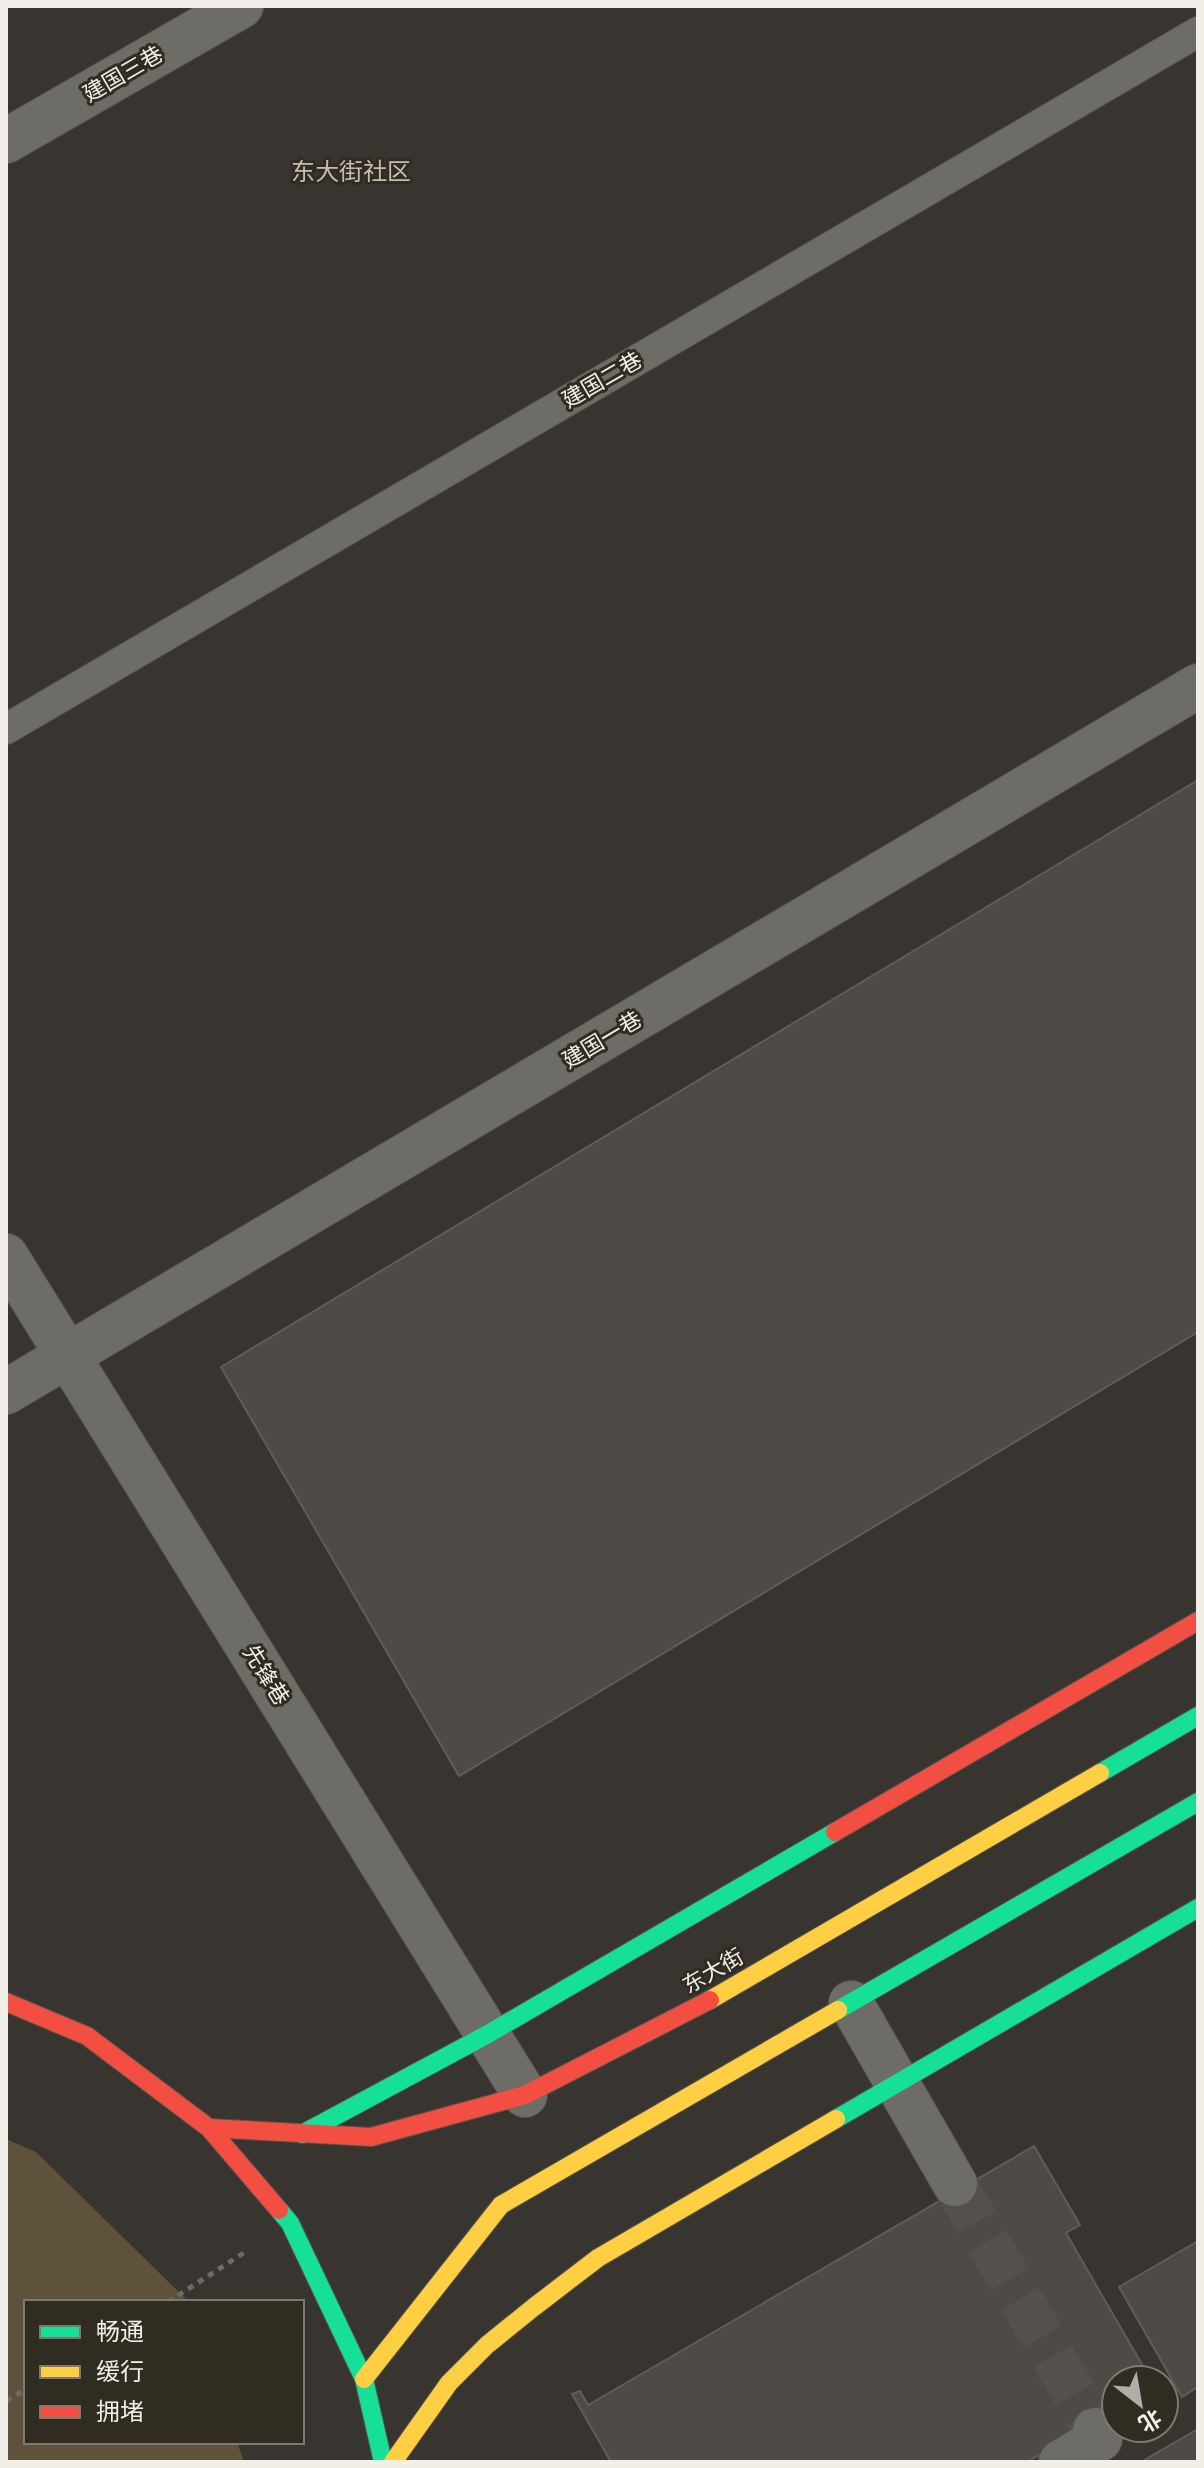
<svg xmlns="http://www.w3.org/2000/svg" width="1204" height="2468" viewBox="0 0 1204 2468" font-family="Bitter,'Noto Sans SC',serif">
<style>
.green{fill:#5f523a}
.building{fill:#4e4b46;stroke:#605d59;stroke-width:2}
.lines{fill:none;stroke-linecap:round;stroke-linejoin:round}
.street-tunnel{stroke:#54514c;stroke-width:44;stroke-dasharray:44 22;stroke-linecap:butt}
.lane-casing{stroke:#56534e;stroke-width:32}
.street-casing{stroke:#56534e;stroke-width:46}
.fast-casing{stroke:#56534e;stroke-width:20}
.slow-casing{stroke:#56534e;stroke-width:20}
.jam-casing{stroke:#56534e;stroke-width:20}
.path{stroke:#6d6b67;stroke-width:5;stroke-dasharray:6 6;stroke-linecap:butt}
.lane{stroke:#6e6c67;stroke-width:30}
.street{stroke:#6e6c67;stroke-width:44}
.fast{stroke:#16e098;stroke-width:18}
.slow{stroke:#ffcf43;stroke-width:18}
.jam{stroke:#f24e42;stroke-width:18}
.labels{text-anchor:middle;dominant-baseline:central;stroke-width:6;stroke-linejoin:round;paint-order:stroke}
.street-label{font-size:22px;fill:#f2eee8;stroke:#312c22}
.neighbourhood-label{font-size:24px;fill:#c4beb1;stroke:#312c22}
</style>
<rect width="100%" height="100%" fill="#383530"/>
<polygon class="green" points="6,2139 36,2152 189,2302 26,2302 26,2442 237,2442 244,2462 6,2462"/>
<g class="building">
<polygon points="1198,780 1198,1332 459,1776 221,1367"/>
<polygon points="1034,2146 1080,2225 1066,2233 1151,2380 1116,2380 1116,2410 1027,2462 611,2462 572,2394 580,2391 588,2405"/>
<polygon points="1198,2241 1198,2387 1182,2397 1119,2287"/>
<polygon points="1198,2429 1198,2462 1141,2462"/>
</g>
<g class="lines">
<polyline class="street-tunnel" points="955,2184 1095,2430"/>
<defs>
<polyline id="lane" points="6,729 1198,32"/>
<g id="street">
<polyline points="6,141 241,6"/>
<polyline points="6,1256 525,2095"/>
<polyline points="6,1392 1198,686"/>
<polyline points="851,2003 955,2184"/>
<polyline points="1061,2462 1100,2439 1095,2430"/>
</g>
<g id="fast">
<polyline points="1100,1773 1198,1716"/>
<polyline points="838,2010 1198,1802"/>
<polyline points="836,2119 1198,1908"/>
<polyline points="302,2134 488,2034 835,1832"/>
<polyline points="279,2210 290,2223 364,2379 383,2462"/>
</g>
<g id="slow">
<polyline points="710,2000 1100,1773"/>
<polyline points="364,2379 501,2205 838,2010"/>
<polyline points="393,2462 449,2383 487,2345 534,2307 598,2258 836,2119"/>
</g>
<g id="jam">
<polyline points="835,1832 1198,1621"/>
<polyline points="6,2002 87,2036 209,2128 279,2210"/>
<polyline points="209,2128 371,2137 525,2095 710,2000"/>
</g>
</defs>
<use href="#lane" class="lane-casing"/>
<use href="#street" class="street-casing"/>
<use href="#fast" class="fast-casing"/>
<use href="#slow" class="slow-casing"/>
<use href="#jam" class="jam-casing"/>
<g class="path">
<polyline points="168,2302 245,2252"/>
<polyline points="6,2401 26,2389"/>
</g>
<use href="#lane" class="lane"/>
<use href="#street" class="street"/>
<use href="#fast" class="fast"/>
<use href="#slow" class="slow"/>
<use href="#jam" class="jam"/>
</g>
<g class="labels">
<g class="street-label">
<text transform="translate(123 74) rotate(-30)">建国三巷</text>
<text transform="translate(602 380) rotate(-30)">建国二巷</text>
<text transform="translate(602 1040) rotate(-31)">建国一巷</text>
<text transform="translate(266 1675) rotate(58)">先锋巷</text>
<text transform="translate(713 1971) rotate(-30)">东大街</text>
</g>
<g class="neighbourhood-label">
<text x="351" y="172">东大街社区</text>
</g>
</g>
<rect width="1204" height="2468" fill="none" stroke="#f2eee8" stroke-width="16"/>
<rect x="24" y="2300" width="280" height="144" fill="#312c22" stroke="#7e7a71" stroke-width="2"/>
<rect x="40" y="2326" width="40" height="12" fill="#16e098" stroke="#7e7a71" stroke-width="2"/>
<text x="96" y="2340" font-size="24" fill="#f2eee8">畅通</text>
<rect x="40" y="2366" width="40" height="12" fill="#ffcf43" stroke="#7e7a71" stroke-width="2"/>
<text x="96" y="2380" font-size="24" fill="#f2eee8">缓行</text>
<rect x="40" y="2406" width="40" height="12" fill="#f24e42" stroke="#7e7a71" stroke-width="2"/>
<text x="96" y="2420" font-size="24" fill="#f2eee8">拥堵</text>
<g transform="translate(1140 2404) rotate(149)"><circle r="38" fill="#312c22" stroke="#7e7a71" stroke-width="2"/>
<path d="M0-6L14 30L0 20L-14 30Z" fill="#b1ada8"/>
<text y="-12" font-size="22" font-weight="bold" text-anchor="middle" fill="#f2eee8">北</text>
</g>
</svg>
